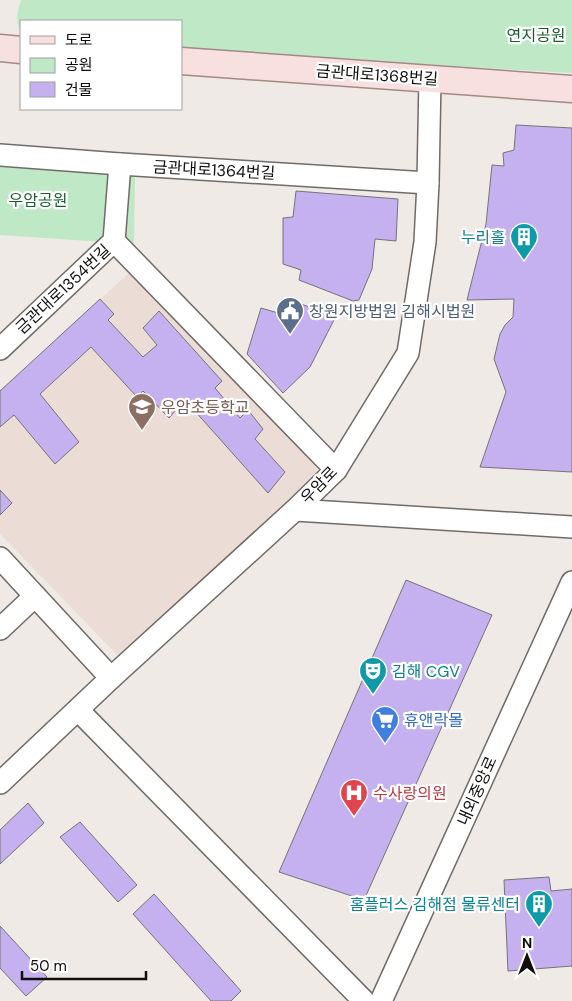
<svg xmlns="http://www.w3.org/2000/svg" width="572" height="1001" viewBox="0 0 572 1001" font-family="'DM Sans','Noto Sans KR',sans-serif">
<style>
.built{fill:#ebddd5}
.park{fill:#bfe8c6}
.building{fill:#c5b1ef;stroke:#747378}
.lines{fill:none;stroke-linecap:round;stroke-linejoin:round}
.minor-casing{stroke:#716b68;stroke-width:24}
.major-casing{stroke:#a38987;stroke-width:29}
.minor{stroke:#fff;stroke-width:21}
.major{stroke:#f7e0df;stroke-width:26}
.labels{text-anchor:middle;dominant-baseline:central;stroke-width:4.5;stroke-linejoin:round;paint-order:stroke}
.park-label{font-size:16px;fill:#1e5c30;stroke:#fff}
.street-label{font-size:16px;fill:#100e0d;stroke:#fff}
.culture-label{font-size:16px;fill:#0d838f;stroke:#fff;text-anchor:end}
.service-label{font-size:16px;fill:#4e5e75;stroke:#fff;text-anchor:start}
.education-label{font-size:16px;fill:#785e54;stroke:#fff;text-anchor:start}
.shop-label{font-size:16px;fill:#366cbe;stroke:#fff;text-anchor:start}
.health-label{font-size:16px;fill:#be3a42;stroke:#fff;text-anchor:start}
</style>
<rect width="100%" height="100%" fill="#f0eae6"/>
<polygon class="built" points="142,261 318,470 124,662 0,534 0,391"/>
<g class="park">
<path d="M 21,0 L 572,0 L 572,73 L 181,50 L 181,21 L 21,21 L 21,32 C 15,20 17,13 21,0 Z"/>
<polygon points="6,158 135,177 134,244 0,235 0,162"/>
</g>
<g class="building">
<polygon points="516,125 572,128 572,472 480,467 506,392 494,359 500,334 505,325 513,317 514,299 467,300 486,224 492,165 504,166 503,153 514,150"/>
<polygon points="296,191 398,199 396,241 375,239 372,269 359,300 353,301 299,280 301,270 283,264 283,218 293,217"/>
<polygon points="100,299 114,314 108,320 143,357 157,345 143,328 159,311 222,381 215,388 240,418 248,410 263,429 255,439 285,472 268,493 185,400 169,418 143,391 137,397 91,347 40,394 79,442 55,464 14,415 0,427 0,391"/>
<polygon points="289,300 336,316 310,367 283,393 247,354 261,308 285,315"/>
<polygon points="0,490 12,503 0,515"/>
<polygon points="406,580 492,615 364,900 279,872"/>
<polygon points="28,803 44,823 0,864 0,830"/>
<polygon points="80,822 137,885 118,902 60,837"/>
<polygon points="549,877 551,891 572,889 572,966 508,971 504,880"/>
<polygon points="154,894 241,991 231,1001 211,1001 133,914"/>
<polygon points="0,926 47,977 26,996 0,968"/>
</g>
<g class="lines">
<defs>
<g id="minor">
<polyline points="0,155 120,164 428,183"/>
<polyline points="114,241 336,470"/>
<polyline points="0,349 114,241 120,164"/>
<polyline points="295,510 572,527"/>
<polyline points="0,558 111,678"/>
<polyline points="0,629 35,596"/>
<polyline points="78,710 364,1001"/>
<polyline points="0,783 111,678 295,510 336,470 408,353 425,242 428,183 430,78"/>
<polyline points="381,1001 572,582"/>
</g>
<g id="major">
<polyline points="0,48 21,50"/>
<polyline points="181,61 572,89"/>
</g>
</defs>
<use href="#minor" class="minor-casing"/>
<use href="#major" class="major-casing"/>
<use href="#minor" class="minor"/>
<use href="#major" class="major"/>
</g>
<defs>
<symbol id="building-pin" viewBox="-11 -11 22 30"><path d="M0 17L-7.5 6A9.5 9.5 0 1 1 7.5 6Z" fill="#0f9aa8" stroke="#fff"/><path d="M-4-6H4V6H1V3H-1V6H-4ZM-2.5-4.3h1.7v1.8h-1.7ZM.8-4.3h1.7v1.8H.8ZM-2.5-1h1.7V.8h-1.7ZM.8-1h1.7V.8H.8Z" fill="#fff"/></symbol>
<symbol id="civic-pin" viewBox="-11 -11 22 30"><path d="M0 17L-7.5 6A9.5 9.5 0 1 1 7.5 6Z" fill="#5c6f8a" stroke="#fff"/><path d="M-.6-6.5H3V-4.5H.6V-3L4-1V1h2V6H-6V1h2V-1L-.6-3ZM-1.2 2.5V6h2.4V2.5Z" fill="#fff"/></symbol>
<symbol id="school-pin" viewBox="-11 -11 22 30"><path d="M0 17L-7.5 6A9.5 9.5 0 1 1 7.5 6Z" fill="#8d6e63" stroke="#fff"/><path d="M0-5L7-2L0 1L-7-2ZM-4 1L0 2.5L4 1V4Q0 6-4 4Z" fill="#fff"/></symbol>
<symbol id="theatre-pin" viewBox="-11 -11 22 30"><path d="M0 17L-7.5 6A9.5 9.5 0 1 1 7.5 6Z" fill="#0f9aa8" stroke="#fff"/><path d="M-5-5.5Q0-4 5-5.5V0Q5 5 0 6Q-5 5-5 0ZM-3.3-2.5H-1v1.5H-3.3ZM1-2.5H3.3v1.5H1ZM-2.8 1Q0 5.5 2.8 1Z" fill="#fff"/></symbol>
<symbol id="supermarket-pin" viewBox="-11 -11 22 30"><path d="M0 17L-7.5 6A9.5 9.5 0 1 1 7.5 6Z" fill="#3f7fe0" stroke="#fff"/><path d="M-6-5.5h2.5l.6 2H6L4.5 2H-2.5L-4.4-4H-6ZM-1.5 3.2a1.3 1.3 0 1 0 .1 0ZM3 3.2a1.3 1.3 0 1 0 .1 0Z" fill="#fff"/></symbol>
<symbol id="hospital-pin" viewBox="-11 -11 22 30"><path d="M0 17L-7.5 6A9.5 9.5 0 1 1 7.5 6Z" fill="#e0444e" stroke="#fff"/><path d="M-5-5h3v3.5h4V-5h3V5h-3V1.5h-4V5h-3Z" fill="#fff"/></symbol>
</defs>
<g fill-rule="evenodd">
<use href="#building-pin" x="508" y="221" width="32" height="43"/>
<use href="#civic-pin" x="274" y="295" width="32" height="43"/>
<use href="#school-pin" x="126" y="391" width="32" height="43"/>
<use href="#theatre-pin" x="357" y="655" width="32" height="43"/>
<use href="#supermarket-pin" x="369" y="704" width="32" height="43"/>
<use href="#hospital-pin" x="338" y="777" width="32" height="43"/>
<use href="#building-pin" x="523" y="888" width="32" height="43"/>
</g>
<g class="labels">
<g class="park-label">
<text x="536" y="35">연지공원</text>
<text x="38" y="200">우암공원</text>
</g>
<g class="street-label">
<text transform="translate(377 75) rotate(4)">금관대로1368번길</text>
<text transform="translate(214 170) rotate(3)">금관대로1364번길</text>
<text transform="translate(63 289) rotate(-43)">금관대로1354번길</text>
<text transform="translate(319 485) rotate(-46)">우암로</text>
<text transform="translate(477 791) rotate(-66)">내외중앙로</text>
</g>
<g class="culture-label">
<text x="505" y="237">누리홀</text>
<text x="392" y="671" text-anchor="start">김해 CGV</text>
<text x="520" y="904">홈플러스 김해점 물류센터</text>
</g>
<g class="service-label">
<text x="309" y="311">창원지방법원 김해시법원</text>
</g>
<g class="education-label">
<text x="161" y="407">우암초등학교</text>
</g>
<g class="shop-label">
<text x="404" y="720">휴앤락몰</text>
</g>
<g class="health-label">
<text x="373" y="793">수사랑의원</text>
</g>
</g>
<rect x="20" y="20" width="162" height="90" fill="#ffffff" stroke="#9f9f9e"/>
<rect x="30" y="36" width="25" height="8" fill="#f7e0df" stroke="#9f9f9e"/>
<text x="65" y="45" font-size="15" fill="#100e0d">도로</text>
<rect x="30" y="58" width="25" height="15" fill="#bfe8c6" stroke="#9f9f9e"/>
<text x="65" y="70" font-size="15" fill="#100e0d">공원</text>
<rect x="30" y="82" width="25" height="15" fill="#c5b1ef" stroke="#9f9f9e"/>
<text x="65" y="95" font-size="15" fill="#100e0d">건물</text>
<g transform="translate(527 956)" stroke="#ffffff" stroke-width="4" paint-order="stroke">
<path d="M0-4L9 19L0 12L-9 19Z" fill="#100e0d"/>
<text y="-8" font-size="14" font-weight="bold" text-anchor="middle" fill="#100e0d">N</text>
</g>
<path d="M22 971v8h124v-8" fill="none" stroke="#100e0d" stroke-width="2.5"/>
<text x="30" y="971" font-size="15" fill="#100e0d" stroke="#ffffff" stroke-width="4" paint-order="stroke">50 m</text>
</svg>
